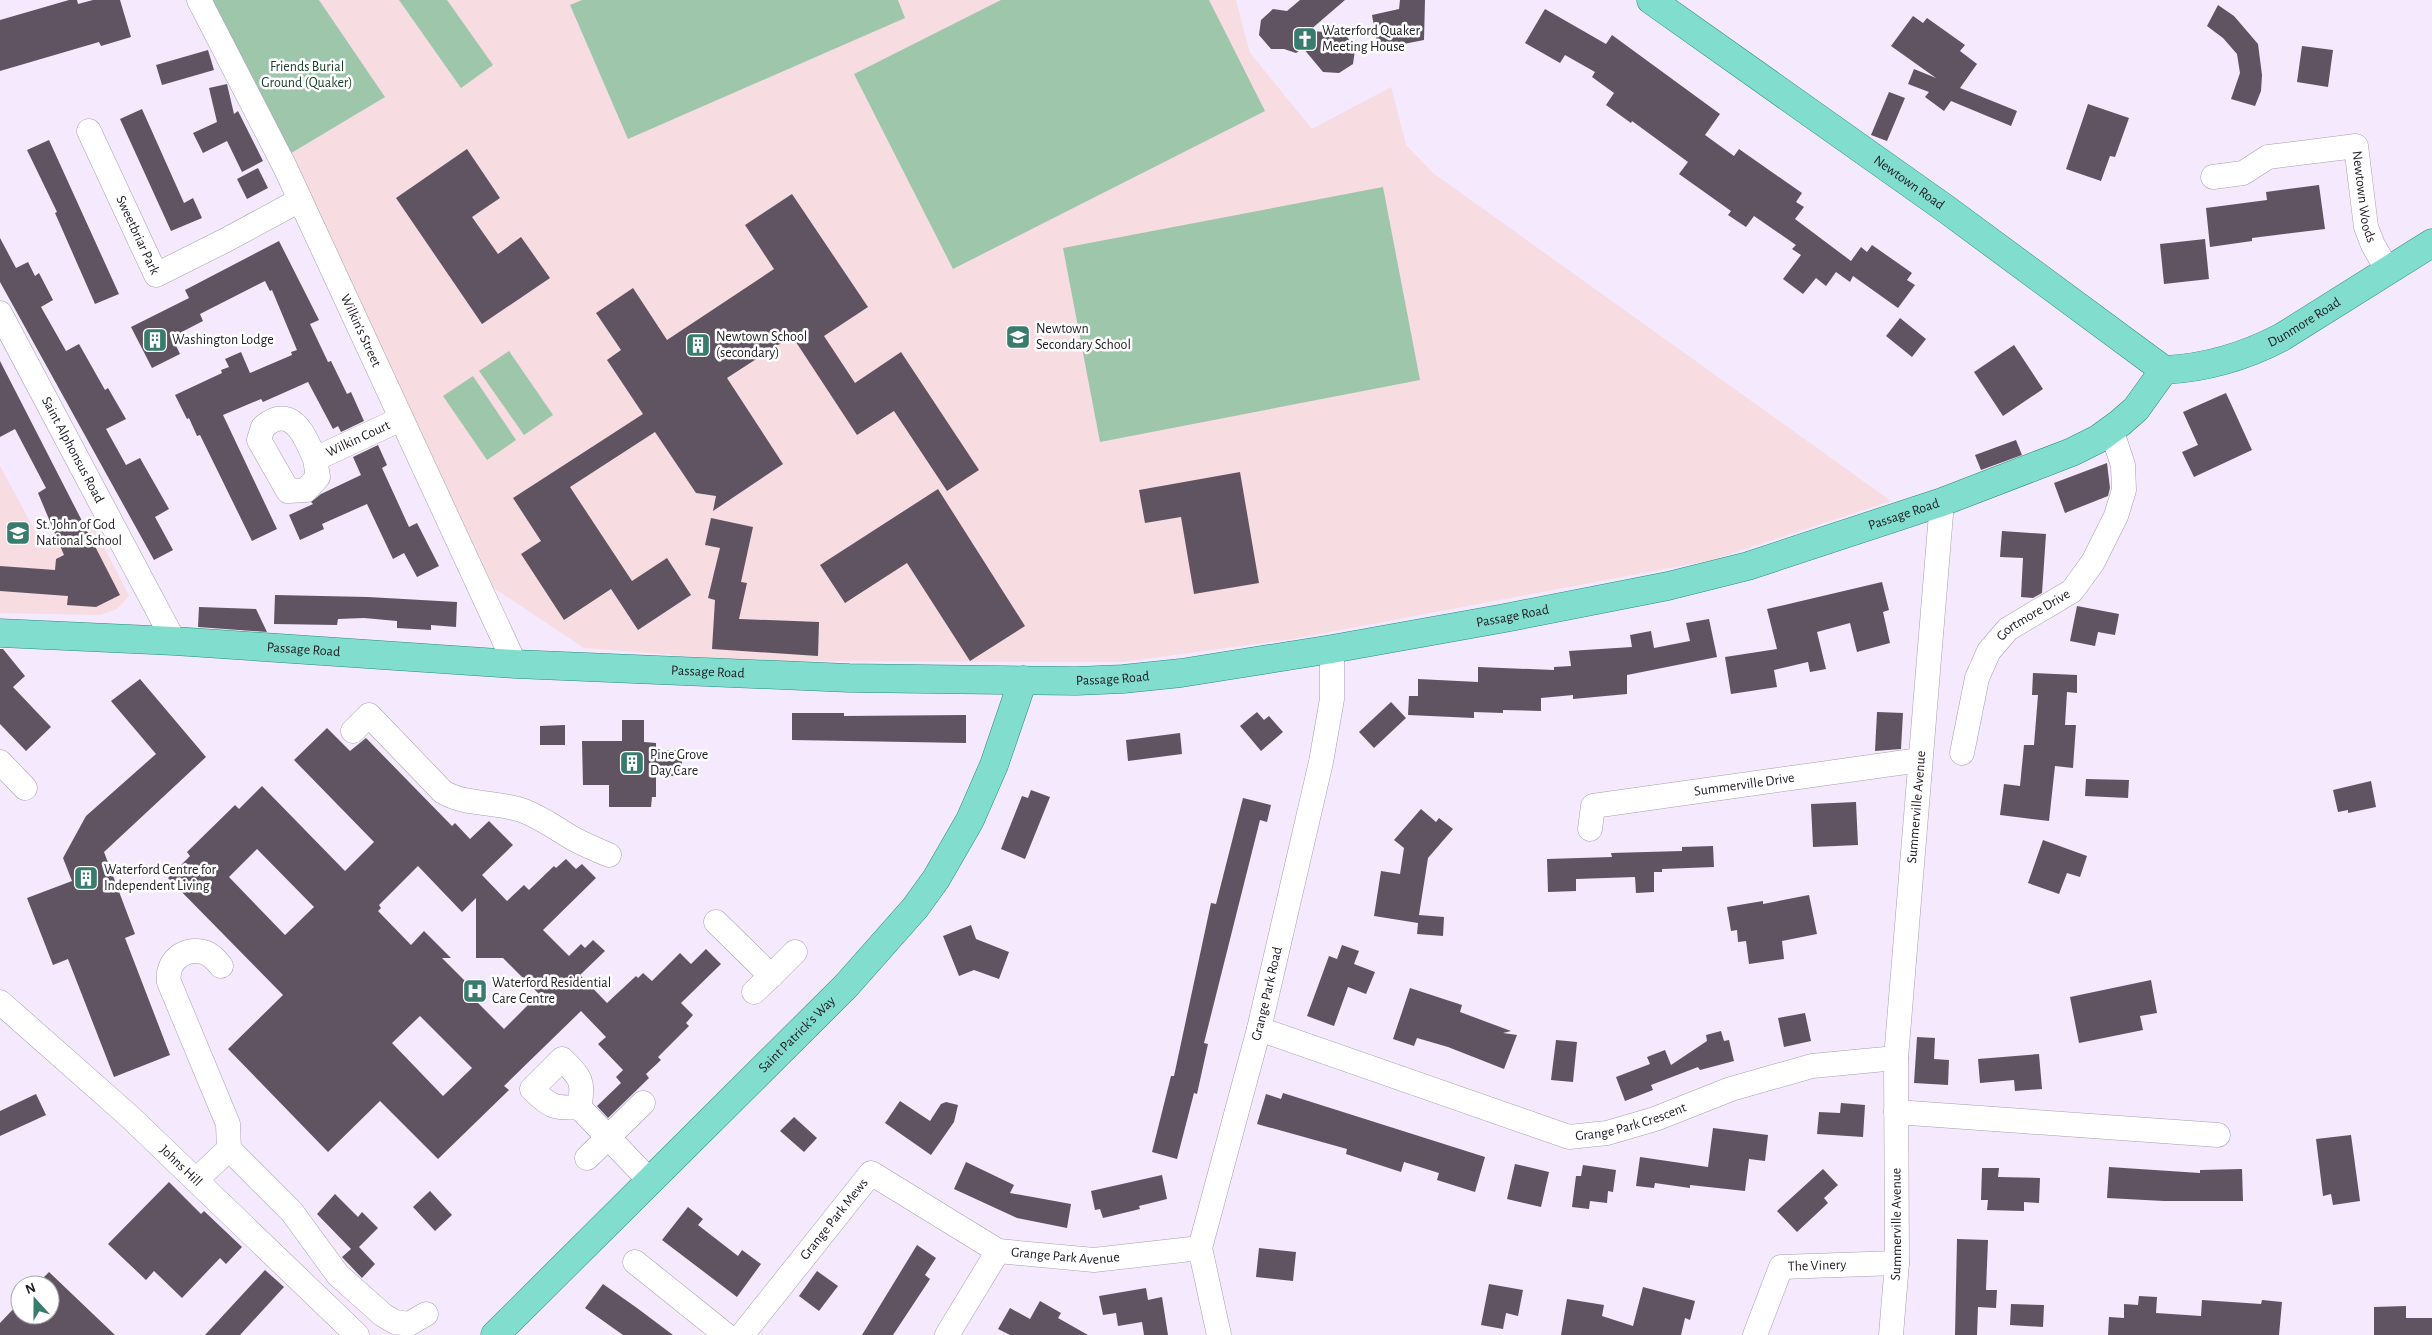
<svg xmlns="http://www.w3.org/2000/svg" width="2432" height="1335" viewBox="0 0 2432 1335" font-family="'Alegreya Sans',sans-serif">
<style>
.education{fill:#f7dce1}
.green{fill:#9ec6ab}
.building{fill:#605462;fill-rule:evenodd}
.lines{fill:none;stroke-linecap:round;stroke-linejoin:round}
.minor-casing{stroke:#a89eb0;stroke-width:25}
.major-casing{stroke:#2a8c7d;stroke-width:29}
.minor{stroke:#fff;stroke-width:24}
.major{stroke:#81ddcd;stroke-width:28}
.labels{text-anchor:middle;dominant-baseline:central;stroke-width:5;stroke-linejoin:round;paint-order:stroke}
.poi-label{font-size:14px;fill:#232027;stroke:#fff;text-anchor:start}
.park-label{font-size:14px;fill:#163f27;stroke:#fff}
.street-label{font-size:14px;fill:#232027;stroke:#fff}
</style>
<rect width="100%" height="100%" fill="#f4e9fd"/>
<g class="education">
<polygon points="319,0 1236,0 1250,53 1312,129 1391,87 1406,145 1433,173 1891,501 1712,560 1293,639 1123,662 751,661 584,648 492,587 288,155 385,97"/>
<polygon points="0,466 42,544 91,522 129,596 117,609 100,615 0,613"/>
</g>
<g class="green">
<polygon points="212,0 319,0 385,97 288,155"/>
<polygon points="399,0 447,0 493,65 461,88"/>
<polygon points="582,0 898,0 905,18 628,139 570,5"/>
<polygon points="1001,0 1209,0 1265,111 953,269 854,74"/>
<polygon points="1383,187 1420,380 1100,442 1063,248"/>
<polygon points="509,351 553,415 524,435 479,371"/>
<polygon points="473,376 516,440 487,460 443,396"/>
</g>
<g class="building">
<polygon points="69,0 77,0 78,4 93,0 120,0 131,37 101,46 99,42 0,71 0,20"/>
<polygon points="1300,0 1345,0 1309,31 1345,33 1355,50 1353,64 1339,73 1323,72 1303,48 1296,53 1284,49 1271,49 1259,35 1261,20 1273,9 1287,11"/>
<polygon points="1400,0 1425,0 1424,40 1378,49 1372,15 1399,9"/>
<polygon points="2218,5 2234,16 2258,44 2262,75 2261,91 2255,106 2231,99 2240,73 2237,54 2223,38 2207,26"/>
<polygon points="1545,9 1606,44 1612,35 1720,114 1705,135 1734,156 1739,149 1802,193 1796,202 1804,207 1795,219 1851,261 1861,247 1867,252 1872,245 1912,273 1907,280 1915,285 1898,308 1853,276 1850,282 1836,272 1826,286 1816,278 1803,294 1783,279 1801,255 1792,249 1796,245 1754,216 1746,227 1728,215 1731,211 1679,174 1688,162 1632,121 1631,123 1606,105 1614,93 1592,77 1595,72 1565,55 1560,63 1525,43"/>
<polygon points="1913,16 1923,23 1927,18 1965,45 1960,51 1977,64 1960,88 2017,111 2011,126 1951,101 1944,111 1925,97 1929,92 1908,84 1914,69 1936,78 1891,46"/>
<polygon points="2302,46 2333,50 2328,87 2297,82"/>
<polygon points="208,50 214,70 162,85 156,65"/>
<polygon points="227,84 234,114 238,111 263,161 242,172 227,141 203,153 193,133 217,122 209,88"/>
<polygon points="1889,92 1905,98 1887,141 1871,135"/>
<polygon points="2088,104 2129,118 2115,157 2110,156 2101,181 2066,169"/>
<polygon points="142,109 184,203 193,198 202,218 171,231 120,119"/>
<polygon points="49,140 119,294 95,304 55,213 57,212 27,150"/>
<polygon points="467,149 500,198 472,217 498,254 521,237 550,278 482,324 396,198"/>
<polygon points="258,168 268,188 247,199 237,179"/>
<polygon points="2319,185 2325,229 2252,238 2252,241 2210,247 2206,208 2267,200 2266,192"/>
<polygon points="792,194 868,307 824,336 855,383 901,352 979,470 947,491 894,411 857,435 792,336 727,378 783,464 713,511 716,496 696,493 655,432 570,487 632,581 667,558 691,595 638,630 611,589 564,620 521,554 541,541 513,498 643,414 607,360 621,350 596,313 633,288 667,340 774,269 745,225"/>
<polygon points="0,238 16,268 28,262 35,276 39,273 53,300 41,307 66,351 79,344 105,390 108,388 126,419 106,429 126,465 140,458 169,509 155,517 173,550 154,560 0,282"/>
<polygon points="2205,239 2209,279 2164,284 2160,244"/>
<polygon points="279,241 319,320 310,324 328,362 331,361 347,394 351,392 364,421 341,432 338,426 333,429 308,382 263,402 261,399 223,415 277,529 252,541 200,435 197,436 189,418 187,419 175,395 222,373 221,370 229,367 225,359 241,352 250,373 292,355 291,352 297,350 272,290 270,291 265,281 200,314 203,321 172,337 180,354 152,368 131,327 189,298 185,290"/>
<polygon points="1900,318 1926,339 1912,357 1886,336"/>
<polygon points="2014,345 2043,389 2003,416 1974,372"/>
<polygon points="0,361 120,595 96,607 67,605 68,596 0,591 0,566 55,570 56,559 64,555 38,493 46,488 15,429 0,437"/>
<polygon points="2226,393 2252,450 2194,477 2182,452 2198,445 2183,412"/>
<polygon points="2016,440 2022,455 1981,470 1975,455"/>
<polygon points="378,445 387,465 382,468 409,527 417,523 439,566 417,577 404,553 393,559 367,504 322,524 324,529 300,540 289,515 313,504 311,502 321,494 361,475 353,457"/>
<polygon points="2107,463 2110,488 2108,496 2065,513 2054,483"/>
<polygon points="1240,472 1259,583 1194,594 1181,517 1145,523 1139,490"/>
<polygon points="938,489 1025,626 970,661 907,563 845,603 820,565"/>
<polygon points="711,518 753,527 741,582 747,583 739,619 819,622 818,656 712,649 715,600 708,598 720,548 705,545"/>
<polygon points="2002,531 2046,534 2042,593 2033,598 2021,597 2023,558 2000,557"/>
<polygon points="1882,582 1889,610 1883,612 1890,643 1857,652 1850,623 1817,632 1826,669 1810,672 1808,662 1774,670 1777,687 1731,694 1725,657 1777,649 1767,609"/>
<polygon points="275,595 368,597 457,602 456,627 431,625 431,630 397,628 397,621 364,618 338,619 337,625 274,624"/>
<polygon points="2077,606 2119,614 2115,635 2098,632 2095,646 2070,641"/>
<polygon points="199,607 256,609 267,632 198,627"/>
<polygon points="1709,619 1717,657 1627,675 1627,694 1573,699 1573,695 1541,698 1541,711 1503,710 1503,713 1474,712 1474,718 1408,715 1409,696 1418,696 1418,679 1478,682 1478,667 1554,670 1554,667 1571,666 1569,651 1632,647 1630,635 1651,631 1654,648 1690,641 1686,623"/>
<polygon points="0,649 3,649 25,676 13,687 51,727 26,751 0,724"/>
<polygon points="2033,673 2077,675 2077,693 2067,692 2065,725 2076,725 2073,768 2055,766 2049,821 2000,815 2004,784 2020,786 2024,745 2034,745 2038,695 2032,695"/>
<polygon points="140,679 206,757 104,852 135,934 125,938 170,1055 114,1077 68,959 53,965 27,898 72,881 63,858 86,816 156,754 111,701"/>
<polygon points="1391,702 1406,718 1374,748 1359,732"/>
<polygon points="1257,712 1264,720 1269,716 1283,732 1261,751 1240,726"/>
<polygon points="1877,712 1903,713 1901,749 1875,751"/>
<polygon points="792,713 844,713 844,716 966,715 966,743 792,740"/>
<polygon points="622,720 644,720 644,742 656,743 656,750 682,750 682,776 656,776 656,797 652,797 651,807 609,807 609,785 583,785 582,741 622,741"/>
<polygon points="565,725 565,745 540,745 540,726"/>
<path d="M 327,728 L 350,751 L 366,738 L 452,826 L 455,823 L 470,839 L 489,821 L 513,845 L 482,875 L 507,901 L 524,885 L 529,890 L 554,866 L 556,868 L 566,859 L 576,869 L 582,864 L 596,878 L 543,930 L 569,956 L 581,944 L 585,948 L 593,940 L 605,951 L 580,975 L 607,1003 L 636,976 L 638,978 L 643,973 L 652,981 L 680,953 L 691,964 L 706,949 L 721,964 L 681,1003 L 693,1015 L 686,1023 L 689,1026 L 658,1057 L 661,1060 L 646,1074 L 649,1078 L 608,1118 L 597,1106 L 621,1083 L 616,1077 L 623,1070 L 598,1044 L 606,1037 L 581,1011 L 504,1086 L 509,1090 L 438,1159 L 380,1101 L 328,1152 L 228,1049 L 283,995 L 168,878 L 190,856 L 187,852 L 235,805 L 239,809 L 262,786 L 345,871 L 374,842 L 294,760 ZM 257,849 L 314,907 L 285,935 L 229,877 ZM 418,866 L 462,912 L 476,898 L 476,958 L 503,958 L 539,994 L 504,1029 L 476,1001 L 480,996 L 442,958 L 451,958 L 424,931 L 411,945 L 378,911 L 381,908 L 379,905 ZM 420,1016 L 472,1068 L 443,1096 L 392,1043 Z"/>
<polygon points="1180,733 1182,754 1128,761 1126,740"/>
<polygon points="2086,779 2129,780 2128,798 2085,796"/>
<polygon points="2371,781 2376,807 2348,813 2348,810 2338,812 2333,790"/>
<polygon points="1031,790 1050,797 1025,859 1001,849 1022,796 1028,798"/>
<polygon points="1243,798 1271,805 1267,822 1260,820 1204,1043 1208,1044 1197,1094 1194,1093 1177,1159 1152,1152 1171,1076 1174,1076 1211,903 1216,904"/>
<polygon points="1856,802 1858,845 1813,847 1811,804"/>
<polygon points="1421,809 1436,822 1439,818 1453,829 1428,858 1419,915 1444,917 1443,936 1417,934 1418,923 1374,916 1381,871 1400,874 1404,848 1394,840"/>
<polygon points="2043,840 2087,856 2080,877 2067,873 2059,894 2028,883"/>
<polygon points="1713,846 1714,867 1662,869 1662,872 1654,872 1654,892 1636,893 1635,877 1576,879 1576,891 1548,892 1547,859 1612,857 1611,853 1682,851 1682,847"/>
<polygon points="1809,895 1817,934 1782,941 1784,959 1749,964 1746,941 1738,942 1737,930 1731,931 1727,907 1763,901 1763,904"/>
<polygon points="971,925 976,939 1009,952 999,979 974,970 959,976 943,936"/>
<polygon points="1342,945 1359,951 1354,964 1375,972 1366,994 1348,987 1334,1026 1307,1016 1329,956 1337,959"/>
<polygon points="2151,980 2157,1013 2140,1016 2143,1030 2079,1043 2070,997"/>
<polygon points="1410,988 1462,1005 1460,1012 1511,1031 1503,1033 1517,1035 1504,1069 1448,1047 1417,1038 1414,1046 1393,1039"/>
<polygon points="1805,1013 1811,1041 1784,1047 1778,1018"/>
<polygon points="1721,1031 1724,1041 1729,1040 1734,1061 1700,1070 1698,1067 1651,1085 1653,1090 1625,1101 1616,1077 1650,1064 1647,1057 1665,1050 1671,1065 1707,1041 1706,1035"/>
<polygon points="1917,1037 1935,1038 1934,1059 1949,1060 1948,1085 1914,1083"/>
<polygon points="1556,1040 1577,1042 1573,1082 1551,1080"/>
<polygon points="2039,1054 2042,1089 2015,1091 2014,1080 1980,1083 1978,1059"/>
<polygon points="1283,1093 1485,1157 1475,1192 1437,1180 1439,1173 1404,1162 1401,1172 1346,1154 1347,1149 1257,1124 1266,1094 1281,1099"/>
<polygon points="36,1094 46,1115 0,1136 0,1111"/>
<polygon points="900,1101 930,1121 941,1104 946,1102 958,1105 954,1122 931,1155 885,1123"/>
<polygon points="1841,1103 1865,1105 1863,1137 1817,1134 1819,1112 1840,1113"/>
<polygon points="794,1117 817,1138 804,1152 780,1131"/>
<polygon points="1713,1128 1768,1135 1765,1161 1749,1159 1745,1191 1690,1185 1690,1188 1655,1183 1654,1188 1636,1186 1640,1157 1708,1167"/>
<polygon points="2351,1135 2360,1201 2333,1205 2331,1194 2323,1196 2316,1139"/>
<polygon points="966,1162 1014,1185 1010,1193 1071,1204 1067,1228 1017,1218 954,1189"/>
<polygon points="1515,1164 1549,1172 1541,1207 1507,1199"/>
<polygon points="1583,1165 1616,1170 1613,1192 1608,1191 1607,1203 1590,1201 1589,1209 1572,1207 1576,1176 1581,1176"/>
<polygon points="2109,1167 2200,1173 2200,1170 2242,1169 2243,1201 2164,1201 2107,1198"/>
<polygon points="1982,1168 1999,1168 1998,1177 2040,1178 2039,1203 2024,1202 2024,1211 1987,1210 1988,1200 1981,1200"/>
<polygon points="1823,1169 1838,1185 1824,1198 1828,1203 1797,1232 1777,1211"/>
<polygon points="1162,1175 1167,1199 1139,1206 1140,1209 1103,1218 1100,1209 1095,1210 1091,1191"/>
<polygon points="169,1182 201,1214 204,1211 242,1247 226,1264 220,1258 182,1298 154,1271 146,1280 108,1244"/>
<polygon points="430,1191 452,1215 435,1231 413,1207"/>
<polygon points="335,1194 358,1217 362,1212 378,1228 359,1247 375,1264 362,1278 342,1257 351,1249 317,1214"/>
<polygon points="688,1207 703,1219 698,1225 738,1256 742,1250 761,1264 737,1297 662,1240"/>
<polygon points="1957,1239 1988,1240 1986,1290 1997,1290 1996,1308 1978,1307 1977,1335 1955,1335"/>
<polygon points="917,1245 936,1258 925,1275 930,1279 893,1335 862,1335"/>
<polygon points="1259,1248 1296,1252 1293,1281 1256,1277"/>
<polygon points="265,1270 284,1287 240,1335 205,1335"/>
<polygon points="817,1271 838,1286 819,1311 799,1296"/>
<polygon points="49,1272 115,1335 0,1335 0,1323 20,1302 20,1315 50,1315 50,1285 36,1285"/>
<polygon points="603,1284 637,1308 673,1335 623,1335 585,1308"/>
<polygon points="1489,1284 1523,1290 1518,1316 1506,1313 1503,1329 1481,1325"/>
<polygon points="1643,1287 1695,1301 1690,1320 1685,1318 1681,1335 1561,1335 1567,1299 1604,1305 1602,1316 1633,1326"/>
<polygon points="1146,1288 1148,1300 1162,1297 1168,1335 1144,1335 1142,1322 1118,1326 1116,1313 1103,1315 1099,1296"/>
<polygon points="2139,1296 2157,1297 2156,1313 2201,1316 2202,1300 2261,1304 2262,1300 2282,1302 2279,1335 2108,1335 2109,1317 2124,1318 2124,1304 2138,1305"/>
<polygon points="1040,1301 1061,1313 1058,1318 1088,1335 1010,1335 998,1329 1010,1308 1030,1319"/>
<polygon points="2011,1304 2044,1305 2043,1327 2010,1325"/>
<polygon points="2406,1306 2406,1318 2432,1318 2432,1335 2374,1335 2374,1307"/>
</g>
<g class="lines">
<defs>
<g id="minor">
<path id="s1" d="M 199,0 L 285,167 L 515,664"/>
<path id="s2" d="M 89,131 L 156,275 L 226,240 L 300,200"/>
<path id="s3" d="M 2213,177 L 2243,173 L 2268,157 L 2356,146 L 2366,227 L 2373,245 L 2388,271"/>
<path id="s4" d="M 0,313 L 174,641"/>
<path id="s5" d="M 315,459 C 308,444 298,414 277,419 C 272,420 267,424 263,427 L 259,440 L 288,491 L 306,490 L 318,477 L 315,459 L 401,419"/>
<path d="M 353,731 L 369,715 L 443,792 C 467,806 497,801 524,811 C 542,818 557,829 574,839 C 585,845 597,850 609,855"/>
<path id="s6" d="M 1962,753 L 1977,678 L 1989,651 L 2008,629 L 2072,591 L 2093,562 L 2116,516 L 2124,490 L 2123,465 L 2111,429"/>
<polyline points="0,762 25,788"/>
<path id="s7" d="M 1590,829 L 1593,806 L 1920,760"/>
<polyline points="716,922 771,976 754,992"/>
<path d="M 221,966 C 216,960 211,954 203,952 C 182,947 166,963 169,982 L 228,1124 L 229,1149 L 292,1212 L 338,1275 L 383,1315 L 395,1322 L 409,1324 L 426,1314"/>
<polyline points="771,976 795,952"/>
<path id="s8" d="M 0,1002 L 129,1116 L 357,1335"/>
<path id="s9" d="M 1259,1029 L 1569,1137 L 1607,1133 L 1655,1119 L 1731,1089 L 1812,1066 L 1896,1058"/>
<path d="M 579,1107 C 585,1081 580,1077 562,1059 L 532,1089 C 549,1106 554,1109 579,1107 L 650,1181"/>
<polyline points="1896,1112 2218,1135"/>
<polyline points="587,1158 643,1103"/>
<polyline points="196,1180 229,1149"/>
<polyline points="635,1262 726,1335"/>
<path id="s10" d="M 742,1335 L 871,1173 L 998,1251"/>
<path id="s11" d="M 947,1335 L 998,1251 L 1094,1260 L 1200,1248"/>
<path id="s12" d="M 1219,1335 L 1200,1248 L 1259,1029 L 1321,762 L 1332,699 L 1332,649"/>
<path id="s13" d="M 1755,1335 L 1781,1267 L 1897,1263"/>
<path id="s14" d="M 1891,1335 L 1897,1263 L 1896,1058 L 1942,502"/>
</g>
<g id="major">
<path id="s15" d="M 1651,0 L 1946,209 L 2164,370"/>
<path id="s16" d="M 2164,370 C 2206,368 2244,357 2282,337 L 2432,243"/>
<path id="s17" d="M 0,633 L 174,641 L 515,664 L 849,678 L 1076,681 L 1123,679 L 1181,673 L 1332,649 L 1505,618 L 1668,586 L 1748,566 L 1942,502 L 2072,452 L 2098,439 L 2120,423 L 2136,409 L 2164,370"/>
<path id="s18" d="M 495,1335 L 846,986 L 915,908 L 936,879 L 970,820 L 994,765 L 1023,680"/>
</g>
</defs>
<use href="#minor" class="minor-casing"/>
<use href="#major" class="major-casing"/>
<use href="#minor" class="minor"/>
<use href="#major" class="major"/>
</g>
<defs>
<symbol id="church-square" viewBox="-11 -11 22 22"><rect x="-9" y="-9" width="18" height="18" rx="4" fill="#397c6e" stroke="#fff"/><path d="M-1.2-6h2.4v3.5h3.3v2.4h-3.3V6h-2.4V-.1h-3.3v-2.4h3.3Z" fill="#fff"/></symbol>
<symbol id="school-square" viewBox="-11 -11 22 22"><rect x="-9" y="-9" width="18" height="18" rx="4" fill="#397c6e" stroke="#fff"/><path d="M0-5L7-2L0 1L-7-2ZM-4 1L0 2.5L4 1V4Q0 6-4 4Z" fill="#fff"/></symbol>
<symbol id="building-square" viewBox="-11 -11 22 22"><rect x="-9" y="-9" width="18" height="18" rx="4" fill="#397c6e" stroke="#fff"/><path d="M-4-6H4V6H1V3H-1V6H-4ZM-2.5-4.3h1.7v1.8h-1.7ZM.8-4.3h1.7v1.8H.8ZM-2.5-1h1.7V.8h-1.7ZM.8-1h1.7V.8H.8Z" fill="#fff"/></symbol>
<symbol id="hospital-square" viewBox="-11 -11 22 22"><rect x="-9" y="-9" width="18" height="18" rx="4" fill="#397c6e" stroke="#fff"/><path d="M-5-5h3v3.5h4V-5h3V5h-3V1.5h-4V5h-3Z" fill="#fff"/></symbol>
</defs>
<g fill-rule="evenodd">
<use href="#church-square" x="1291" y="25" width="28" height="28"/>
<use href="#school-square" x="1004" y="323" width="28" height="28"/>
<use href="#building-square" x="141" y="326" width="28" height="28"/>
<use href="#building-square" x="684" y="331" width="28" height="28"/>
<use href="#school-square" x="4" y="519" width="28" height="28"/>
<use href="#building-square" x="618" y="749" width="28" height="28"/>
<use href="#building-square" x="72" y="864" width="28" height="28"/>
<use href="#hospital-square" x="461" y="977" width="28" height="28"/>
</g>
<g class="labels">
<g class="poi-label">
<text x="1322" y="31">Waterford Quaker<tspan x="1322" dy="16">Meeting House</tspan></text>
<text x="1036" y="329">Newtown<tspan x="1036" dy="16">Secondary School</tspan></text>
<text x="716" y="337">Newtown School<tspan x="716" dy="16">(secondary)</tspan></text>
<text x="172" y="340">Washington Lodge</text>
<text x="36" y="525">St. John of God<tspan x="36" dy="16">National School</tspan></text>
<text x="650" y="755">Pine Grove<tspan x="650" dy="16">Day Care</tspan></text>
<text x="104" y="870">Waterford Centre for<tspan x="104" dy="16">Independent Living</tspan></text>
<text x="492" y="983">Waterford Residential<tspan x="492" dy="16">Care Centre</tspan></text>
</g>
<g class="park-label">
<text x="307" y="67">Friends Burial<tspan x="307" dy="16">Ground (Quaker)</tspan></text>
</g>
<g class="street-label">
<text stroke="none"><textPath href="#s15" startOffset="316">Newtown Road</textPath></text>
<text stroke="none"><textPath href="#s3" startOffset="200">Newtown Woods</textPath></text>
<text stroke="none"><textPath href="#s2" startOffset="115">Sweetbriar Park</textPath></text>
<text stroke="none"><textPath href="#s16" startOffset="150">Dunmore Road</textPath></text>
<text stroke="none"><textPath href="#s1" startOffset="368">Wilkin's Street</textPath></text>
<text stroke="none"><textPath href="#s5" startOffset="250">Wilkin Court</textPath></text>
<text stroke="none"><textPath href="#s4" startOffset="155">Saint Alphonsus Road</textPath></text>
<text stroke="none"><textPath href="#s17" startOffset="1924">Passage Road</textPath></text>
<text stroke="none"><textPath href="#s17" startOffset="1519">Passage Road</textPath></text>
<text stroke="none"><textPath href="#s6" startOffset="164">Gortmore Drive</textPath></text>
<text stroke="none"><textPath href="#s17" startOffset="304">Passage Road</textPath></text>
<text stroke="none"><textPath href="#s17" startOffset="709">Passage Road</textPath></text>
<text stroke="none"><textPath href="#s17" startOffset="1114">Passage Road</textPath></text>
<text stroke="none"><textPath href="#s7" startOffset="176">Summerville Drive</textPath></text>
<text stroke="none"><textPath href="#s14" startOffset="529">Summerville Avenue</textPath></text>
<text stroke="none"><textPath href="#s12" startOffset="352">Grange Park Road</textPath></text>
<text stroke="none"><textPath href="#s18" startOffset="426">Saint Patrick's Way</textPath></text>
<text stroke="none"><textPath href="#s9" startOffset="392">Grange Park Crescent</textPath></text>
<text stroke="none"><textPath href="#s8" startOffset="244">Johns Hill</textPath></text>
<text stroke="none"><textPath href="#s10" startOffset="148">Grange Park Mews</textPath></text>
<text stroke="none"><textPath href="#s14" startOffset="111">Summerville Avenue</textPath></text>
<text stroke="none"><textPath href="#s11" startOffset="166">Grange Park Avenue</textPath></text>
<text stroke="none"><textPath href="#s13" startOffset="109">The Vinery</textPath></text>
</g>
</g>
<g transform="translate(35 1300) rotate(339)"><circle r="24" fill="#ffffff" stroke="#a7a6a9"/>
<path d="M0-4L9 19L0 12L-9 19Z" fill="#397c6e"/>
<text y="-8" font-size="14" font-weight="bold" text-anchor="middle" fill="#232027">N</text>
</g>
</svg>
